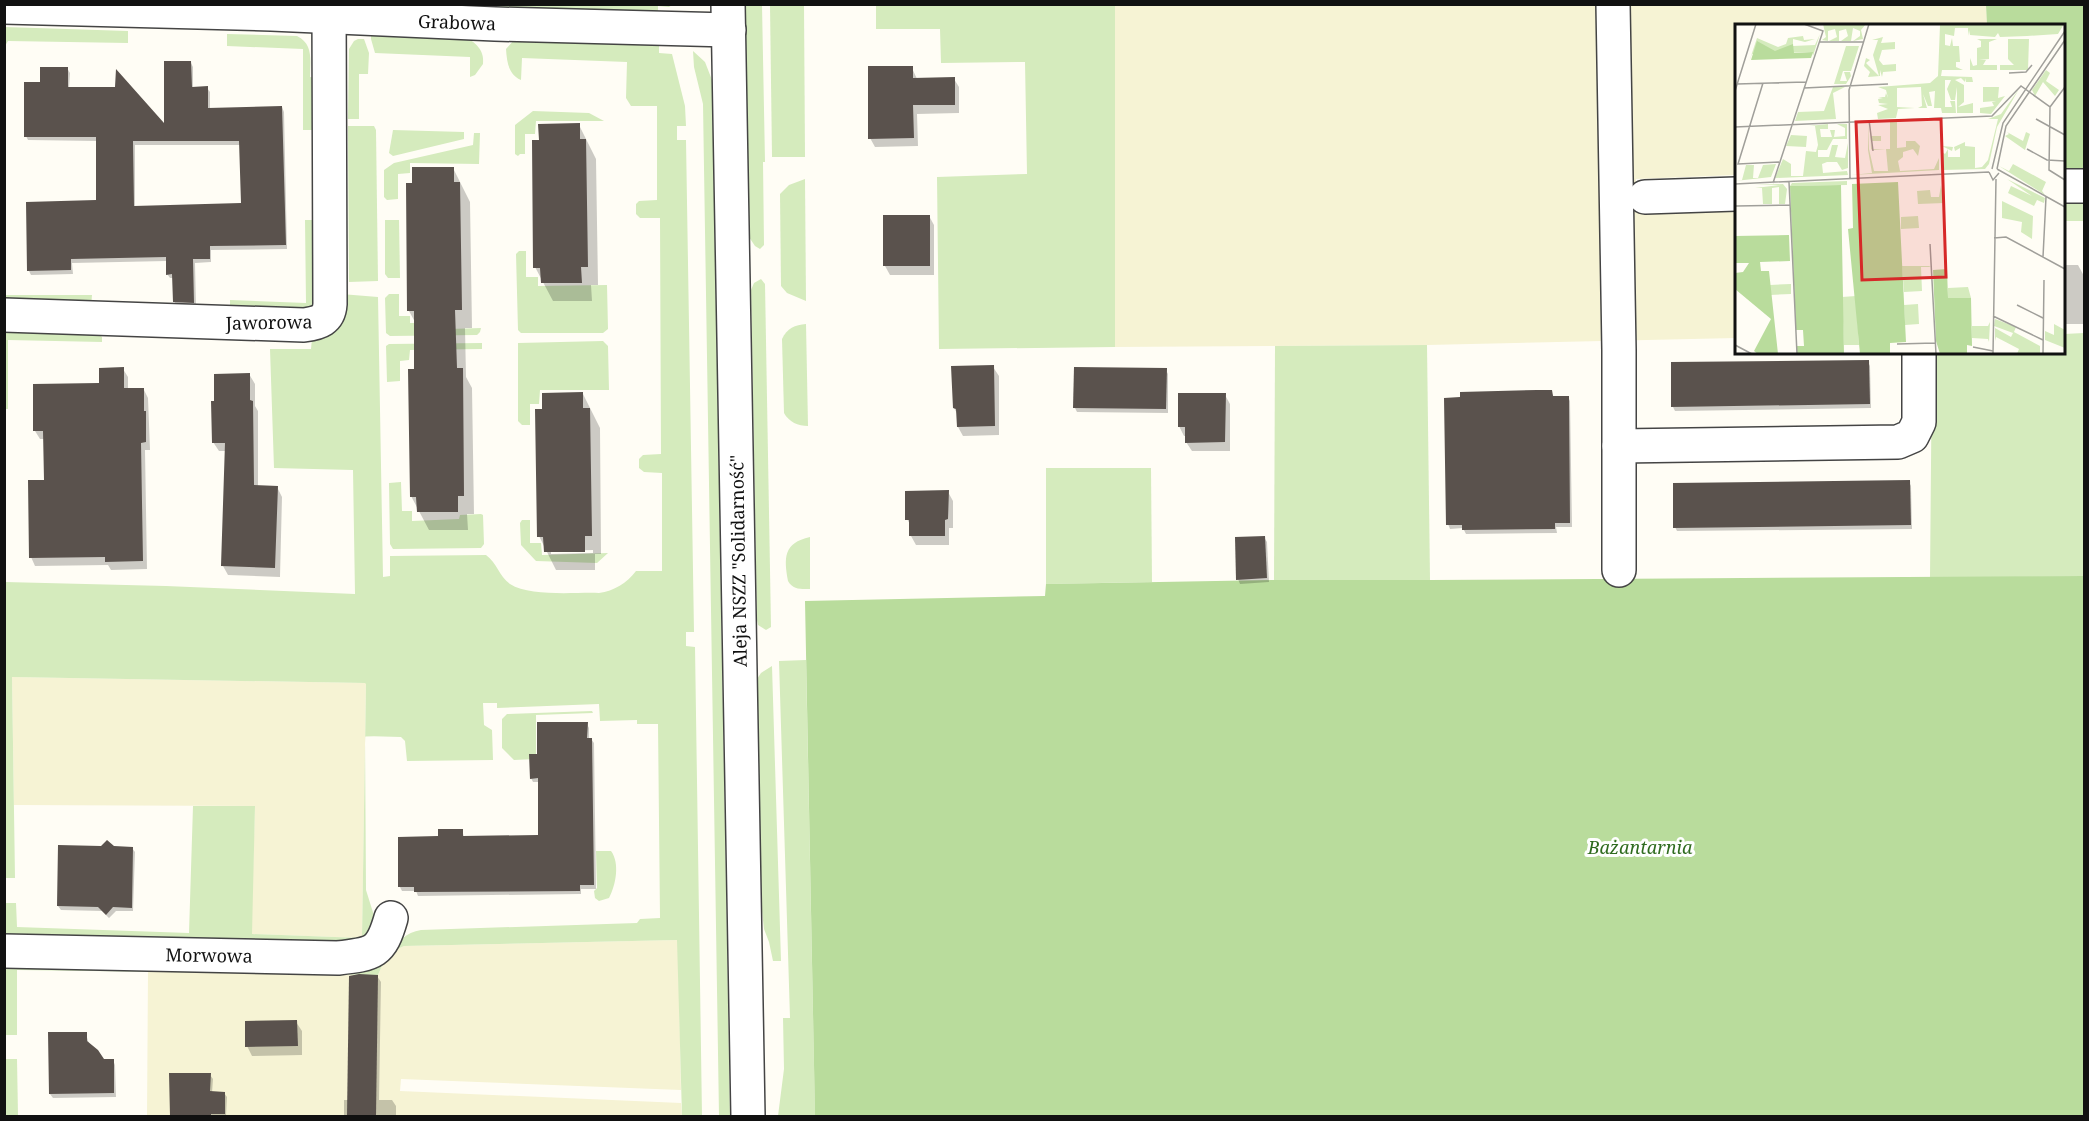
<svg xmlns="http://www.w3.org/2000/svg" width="2089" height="1121" viewBox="0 0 2089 1121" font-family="'Noto Serif',serif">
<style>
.farmland{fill:#f6f3d4}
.green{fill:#d5ebbd}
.forest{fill:#b9dc9c}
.shadow{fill:#0003;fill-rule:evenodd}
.building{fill:#5a524d;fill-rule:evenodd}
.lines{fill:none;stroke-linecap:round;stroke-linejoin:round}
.minor-casing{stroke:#444;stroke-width:36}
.minor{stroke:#fff;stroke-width:33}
.labels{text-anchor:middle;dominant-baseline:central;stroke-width:6;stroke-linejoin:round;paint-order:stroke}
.street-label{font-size:18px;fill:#111;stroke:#fff}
.park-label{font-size:18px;font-style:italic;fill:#2f6b1f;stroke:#fff}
.inset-road{fill:none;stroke:#a09f9a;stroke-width:1.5}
.view{fill:#d62828;fill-opacity:0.15;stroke:#d62828;stroke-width:3}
.inset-edge{fill:none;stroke:#111;stroke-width:3}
</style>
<rect width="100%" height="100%" fill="#fffdf5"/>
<g class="farmland">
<polygon points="1986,4 1987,25 1736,26 1736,175 1636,179 1636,208 1736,207 1736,338 1427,345 1115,347 1115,5"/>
<polygon points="12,677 366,683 362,938 251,934 255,806 14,805"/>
<polygon points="678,940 681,1090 401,1079 400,1091 681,1103 682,1116 147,1116 148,971 378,975 387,954 404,946"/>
</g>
<g class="green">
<polygon points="421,4 672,5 669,7 658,6 658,15"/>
<polygon points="745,5 762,5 765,162 763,162 764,245 760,249 755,246 749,237"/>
<polygon points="770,5 804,5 805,157 772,157"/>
<polygon points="876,5 1115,5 1115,347 939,349 937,177 1027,174 1025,62 941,63 940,29 876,29"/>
<polygon points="5,27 128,31 128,43 8,41 5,46"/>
<path d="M 371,30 L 463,35 C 474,42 485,49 483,64 L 475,75 L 470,77 L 470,57 L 375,53 L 371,39 Z"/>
<path d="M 227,34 L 297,36 C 314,44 310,62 310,77 L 317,78 L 317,130 L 303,130 L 303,49 L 227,46 Z"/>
<polygon points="358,39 364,39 369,53 368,74 359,74 359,119 348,119 349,49 354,41"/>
<path d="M 515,39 L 659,42 L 659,53 L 672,54 L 685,106 L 686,126 L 677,126 L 677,140 L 686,140 L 694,632 L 686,632 L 686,646 L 695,647 L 702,1116 L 682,1116 L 677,940 L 404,946 L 387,954 L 378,975 L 17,970 L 17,1035 L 5,1035 L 5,971 L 8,967 L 387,954 C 397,943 406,932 421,930 L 637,923 L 640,919 L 660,918 L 658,724 L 637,724 L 637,720 L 600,721 L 599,704 L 497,708 L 497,703 L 483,703 L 484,725 L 492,730 L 493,760 L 407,761 L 405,741 L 401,737 L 365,736 L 366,890 L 376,922 L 362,944 L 8,937 L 4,933 L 5,903 L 16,903 L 17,927 L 189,933 L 193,806 L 255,806 L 252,934 L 362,938 L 366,684 L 365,683 L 12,677 L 15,878 L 4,878 L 5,582 L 166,586 L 355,594 L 353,470 L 274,468 L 270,349 L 311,349 L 312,338 C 345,332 341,324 341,294 L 378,297 L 383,577 L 390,576 L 390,556 L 486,555 C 497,563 499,576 510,584 C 530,597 575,592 599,593 C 614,591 627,583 636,571 L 662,571 L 662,473 L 644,472 L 639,468 L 639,459 L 643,455 L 661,454 L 660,218 L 640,218 L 636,214 L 636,204 L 639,201 L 657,200 L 657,106 L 631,106 L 626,98 L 627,62 L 522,58 L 521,80 C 508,74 507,62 506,49 Z"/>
<polygon points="693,51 705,62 712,80 730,1116 719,1116 703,104 694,67"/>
<polygon points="533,111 589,113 604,121 536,121 535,134 525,134 525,154 520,154 518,156 515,154 515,125"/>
<polygon points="348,126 374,126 376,130 378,281 349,282"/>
<polygon points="393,130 464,132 464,139 393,156 389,153"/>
<polygon points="474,133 480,133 479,164 410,163 410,173 398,174 398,199 387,200 384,197 384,170 394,163 473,145"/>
<polygon points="805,179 806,301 787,293 781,286 780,194 789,185"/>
<rect x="2064" y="201" width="20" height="20"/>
<polygon points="305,220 318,220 318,294 312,308 230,312 230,300 306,303"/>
<polygon points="385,220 399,220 400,278 388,278 385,274"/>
<polygon points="519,251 526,251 526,277 538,277 538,286 607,285 608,329 603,333 521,333 518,330 516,254"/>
<polygon points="761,279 765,284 771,627 766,630 758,625 757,620 751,290 754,283"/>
<polygon points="389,294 399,294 399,316 410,316 410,323 418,323 419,330 481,328 480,332 477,335 390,336 386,333 385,298"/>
<polygon points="5,295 92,295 91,307 5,303"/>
<path d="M 806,324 L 808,426 C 798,426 789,422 784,413 L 782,339 C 787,328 795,325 806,324 Z"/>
<polygon points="5,331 97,332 102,337 102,342 8,340 8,409 5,409"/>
<polygon points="2084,333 2084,576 1930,578 1932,353 2064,352 2064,334"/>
<polygon points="603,341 608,346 609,390 540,390 539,404 530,404 530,425 522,425 518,421 518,343"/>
<polygon points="482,343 482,349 410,350 409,360 400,361 400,381 387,382 386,346 389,344"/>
<polygon points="1427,345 1430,580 1274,580 1275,346"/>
<polygon points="1046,468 1151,468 1152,582 1046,584"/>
<polygon points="401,482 402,511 412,511 412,521 459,519 460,515 481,514 483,515 484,544 481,548 393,549 390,544 389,483"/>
<polygon points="522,520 530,520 530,543 541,543 542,555 608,553 597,563 536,561 521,545 520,523"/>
<path d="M 810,537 L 810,589 C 801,589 793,590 788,581 C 784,558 783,543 810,537 Z"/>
<polygon points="806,660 815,1116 778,1116 784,1069 783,1018 790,1018 779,661"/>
<polygon points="772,666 781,961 773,961 769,942 764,929 761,902 757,679 761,673"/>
<polygon points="592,711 593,713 536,715 536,759 514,760 502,748 502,719 507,714"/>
<path d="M 596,851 L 611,851 C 620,863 616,885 609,898 L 599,901 L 595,898 L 594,891 L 597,888 Z"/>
<polygon points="4,1059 17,1059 18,1116 5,1116"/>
</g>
<g class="forest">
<polygon points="1986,5 2084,5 2084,169 2064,169 2064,26 1987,25"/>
<polygon points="2084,576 2084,1116 815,1116 805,601 1045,596 1046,584 1274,580 1430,580"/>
</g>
<g class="shadow">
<path d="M 191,63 L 193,67 L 193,88 L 207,88 L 210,92 L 210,109 L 282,107 L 284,112 L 287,249 L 211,250 L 211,262 L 195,263 L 196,306 L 177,306 L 174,301 L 173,278 L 170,278 L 167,274 L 167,261 L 72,263 L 73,274 L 31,275 L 29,271 L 97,201 L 97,141 L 28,140 L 26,136 L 42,84 L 67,68 L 70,73 L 69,88 L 165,127 ZM 135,145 L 241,145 L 242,205 L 135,208 Z"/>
<polygon points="912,68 917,79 954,79 959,87 959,113 917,114 918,146 875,147 870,138"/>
<polygon points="579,125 596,159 598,285 591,285 592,301 553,301 535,267"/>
<polygon points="453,168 470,202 472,328 465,328 466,377 472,388 474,514 467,514 468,530 429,530 411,496 415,322 409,311 414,184"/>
<polygon points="929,216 934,225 934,275 890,275 885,266"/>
<polygon points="2064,265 2078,265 2084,276 2084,324 2064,324"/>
<polygon points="1868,362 1870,366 1871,408 1675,411 1673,407"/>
<polygon points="993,367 999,376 999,435 963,436 958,427 958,415 954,408"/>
<polygon points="123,369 128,377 128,390 144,390 148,398 150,450 145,450 147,569 111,570 108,565 35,566 31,557 46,481 45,439 40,439 35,431 34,385 101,385"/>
<polygon points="1166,370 1168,374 1168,413 1077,412 1075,408"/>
<polygon points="249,374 255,384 255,406 258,411 258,487 277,487 282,497 280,577 228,575 223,566 226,451 219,451 213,442"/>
<polygon points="1551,392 1554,397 1568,397 1570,401 1572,527 1556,527 1557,533 1466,534 1463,528 1450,529 1448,524"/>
<path d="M 583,394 L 600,428 L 601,554 L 595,554 L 595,570 L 556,570 L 539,536 L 544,410 ZM 593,550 L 593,553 L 551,554 L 551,551 Z"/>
<polygon points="1225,395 1230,404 1230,451 1192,451 1186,442 1186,436 1184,436 1179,426"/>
<polygon points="1909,482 1911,486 1912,529 1677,531 1675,527"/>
<polygon points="948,492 953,501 953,528 949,528 949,545 916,545 911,536 911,526 907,519"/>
<polygon points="1264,537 1267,542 1269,582 1240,584 1238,579"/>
<polygon points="587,724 589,728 589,739 591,739 594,743 596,889 581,889 581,894 418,896 416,891 402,891 400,887 440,837 462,830 464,837 539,837 539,782 533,782 531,778 539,755"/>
<polygon points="113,847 132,848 135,852 133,911 116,911 109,918 102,911 61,910 58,906"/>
<polygon points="377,976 381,982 379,1100 392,1100 396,1106 396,1116 344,1116 344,1100 349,1100"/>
<polygon points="296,1022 302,1031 302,1055 252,1056 247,1046"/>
<polygon points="86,1034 89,1044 104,1061 113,1060 115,1065 116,1097 53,1098 50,1094"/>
<polygon points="171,1075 210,1075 213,1079 212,1093 224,1093 227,1097 226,1116 172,1116"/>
</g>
<g class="building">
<path d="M 164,61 L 191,61 L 192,87 L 208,86 L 208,108 L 282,106 L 286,245 L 210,246 L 210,259 L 193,259 L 194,303 L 173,302 L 172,274 L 166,275 L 166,257 L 71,259 L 71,270 L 27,271 L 26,202 L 96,200 L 96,137 L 24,137 L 24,82 L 40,82 L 40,67 L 68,67 L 68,87 L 115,87 L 116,69 L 164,123 ZM 133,141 L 239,141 L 241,203 L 134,206 Z"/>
<polygon points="868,66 913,66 913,78 955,77 955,105 913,105 914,138 868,139"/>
<polygon points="580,123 580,139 586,139 588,267 581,267 582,283 541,283 540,268 533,268 532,140 539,140 538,124"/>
<polygon points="412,167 454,167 454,182 460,182 462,310 455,310 457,368 463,368 464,496 458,496 458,512 417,512 416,497 410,497 408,369 414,369 414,311 407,311 406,183 412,183"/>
<rect x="883" y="215" width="47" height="51"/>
<polygon points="1869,360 1870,404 1671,407 1671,362"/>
<polygon points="994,365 995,426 957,427 956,409 953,408 951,366"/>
<polygon points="124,367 124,388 144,388 144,411 146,411 146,442 141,443 143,561 105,562 105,557 29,558 28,480 44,480 43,431 33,431 33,384 99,383 99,368"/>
<polygon points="1074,367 1167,368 1166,409 1073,408"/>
<polygon points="250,373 250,400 253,401 254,485 278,486 275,568 221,566 225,443 212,443 211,401 214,401 214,374"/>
<polygon points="1537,390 1552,390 1553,396 1569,396 1570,523 1555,523 1555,529 1462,530 1462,525 1446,525 1444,398 1460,397 1460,392"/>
<polygon points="583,392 583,408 590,408 592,536 585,536 585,552 544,552 543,537 537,537 535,409 542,409 542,393"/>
<polygon points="1178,393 1226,393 1225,442 1185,443 1185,427 1178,427"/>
<polygon points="1910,480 1911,525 1673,528 1673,483"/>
<polygon points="949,490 948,519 945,520 945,536 909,536 909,520 905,520 905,491"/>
<polygon points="1265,536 1267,578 1236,580 1235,537"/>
<polygon points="537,722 588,722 587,738 592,738 594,885 580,885 580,891 414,892 414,887 398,887 398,837 438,836 438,829 463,829 463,836 538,835 538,778 530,779 529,754 537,754"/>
<polygon points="107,840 114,846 133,847 132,908 113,907 106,915 98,907 57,906 58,845 101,846"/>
<polygon points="359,974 378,975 376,1116 347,1116 349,976"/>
<polygon points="297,1020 298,1046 245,1047 245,1021"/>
<polygon points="48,1032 87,1032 87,1041 98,1050 104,1059 114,1059 114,1093 49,1094"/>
<polygon points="169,1073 211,1073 210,1091 225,1092 225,1114 211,1114 211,1116 170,1116"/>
</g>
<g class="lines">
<defs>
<g id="minor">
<polyline points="728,4 748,1116"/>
<polyline points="1613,4 1619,350 1619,570"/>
<polyline points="4,7 271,14 495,24 729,30"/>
<polyline points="2064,186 2084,186"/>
<polyline points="1645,197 1736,194"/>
<path d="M 4,315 L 304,325 C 319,323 329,320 330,304 L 329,4"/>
<polyline points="1619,446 1898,442 1912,436 1919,422 1919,352"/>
<path d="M 4,951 L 338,958 C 374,954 381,953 391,918"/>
</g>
</defs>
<use href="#minor" class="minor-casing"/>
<use href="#minor" class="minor"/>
</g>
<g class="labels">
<g class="street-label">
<text transform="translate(457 22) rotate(2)">Grabowa</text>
<text transform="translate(269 322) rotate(-1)">Jaworowa</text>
<text transform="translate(738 561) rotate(-91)">Aleja NSZZ "Solidarność"</text>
<text transform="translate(209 955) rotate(1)">Morwowa</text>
</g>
<g class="park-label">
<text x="1640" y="847">Bażantarnia</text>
</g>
</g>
<g transform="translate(1735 24)">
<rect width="330" height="330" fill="#fffdf5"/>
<path d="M 88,0 L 131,0 L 126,6 L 128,15 L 118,17 L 125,12 L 125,7 L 118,4 L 116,17 L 106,17 L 113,12 L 111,5 L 104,7 L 104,17 L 94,17 L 102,13 L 100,5 L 93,7 L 93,17 L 87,16 L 91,13 ZM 200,0 L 329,0 L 323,10 L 292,12 L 265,13 L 263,9 L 260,13 L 235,11 L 234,6 L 233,12 L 233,4 L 220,4 L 219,12 L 210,10 L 210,21 L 215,22 L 217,14 L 218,22 L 224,22 L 225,38 L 221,38 L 221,43 L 228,46 L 207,46 L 206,52 L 237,53 L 238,58 L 231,58 L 231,54 L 230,58 L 226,54 L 220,56 L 229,61 L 229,78 L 223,83 L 238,79 L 238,89 L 222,89 L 222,63 L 220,76 L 216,76 L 212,65 L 216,56 L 210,56 L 210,83 L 217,83 L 215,77 L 220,77 L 221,89 L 207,89 L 206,84 L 199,84 L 200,67 L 194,68 L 197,82 L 193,82 L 188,70 L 192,84 L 183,84 L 187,82 L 186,63 L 162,64 L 162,83 L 180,84 L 163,85 L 161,94 L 143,95 L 142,89 L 153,85 L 143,81 L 153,80 L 144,79 L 143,75 L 148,74 L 143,73 L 150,73 L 151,69 L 153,74 L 151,66 L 143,63 L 195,59 L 203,52 L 205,1 ZM 85,10 L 78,32 L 77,28 L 17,30 L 14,38 L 22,14 L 43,23 L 51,20 L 53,14 L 68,12 L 69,16 L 80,15 L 70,18 L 58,15 L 58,22 L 80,21 ZM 148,13 L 146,19 L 160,18 L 160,25 L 147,26 L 144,36 L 148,41 L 161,40 L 161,47 L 148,48 L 147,53 L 145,46 L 145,52 L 133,53 L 135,48 L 129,42 L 131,34 L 135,36 L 131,39 L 144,52 L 138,31 L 143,16 L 137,16 ZM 242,15 L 262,15 L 254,18 L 254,35 L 244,36 L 251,36 L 248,41 L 262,41 L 262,46 L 235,46 L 235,34 L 238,42 L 242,41 L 242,24 L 246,23 L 246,17 ZM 273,15 L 294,15 L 293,46 L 265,46 L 265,41 L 279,41 L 273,35 ZM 111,22 L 124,22 L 116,47 L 104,47 L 108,47 L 105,57 L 112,57 L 109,48 L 115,48 L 116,52 L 111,60 L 99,60 ZM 311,46 L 315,49 L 311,57 L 324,66 L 320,72 L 308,58 L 300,72 L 297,66 ZM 98,63 L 110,63 L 98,69 L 101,95 L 60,97 L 63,88 L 89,87 ZM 248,63 L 264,63 L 263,74 L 270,72 L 256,90 L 245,89 L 245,84 L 259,82 L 257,78 L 261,77 L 248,78 ZM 284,65 L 262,103 L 254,140 L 250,145 L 207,146 L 206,127 L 210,130 L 213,125 L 207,122 L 218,123 L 217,127 L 213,125 L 213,133 L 225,133 L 225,124 L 220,127 L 219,123 L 230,118 L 230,122 L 240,123 L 240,144 L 247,143 L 253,136 L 263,95 L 253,95 L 266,90 ZM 162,97 L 162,124 L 171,123 L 171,117 L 180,117 L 185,122 L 183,132 L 178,125 L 168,128 L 168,133 L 163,137 L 165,147 L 199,145 L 204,134 L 204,146 L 116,151 L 137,149 L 133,126 L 133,99 L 134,125 L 139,147 L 153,147 L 151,125 L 137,126 L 136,125 L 135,99 L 136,112 L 146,112 L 146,117 L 136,117 L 137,125 L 155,125 L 155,98 ZM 93,100 L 93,105 L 85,105 L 86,113 L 97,113 L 95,106 L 100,106 L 99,113 L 110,112 L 110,104 L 102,100 L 112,100 L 112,115 L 98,115 L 92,126 L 83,126 L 83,133 L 94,133 L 97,121 L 103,121 L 100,133 L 110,134 L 113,119 L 113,144 L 107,146 L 102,138 L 92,138 L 87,140 L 88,149 L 112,147 L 113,151 L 40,154 L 48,135 L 56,140 L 56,152 L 68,152 L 71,127 L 81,128 L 83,121 L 80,102 L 74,102 ZM 272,108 L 288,117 L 291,108 L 295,110 L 290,126 L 270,112 L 274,110 ZM 56,111 L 72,112 L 71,123 L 51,122 ZM 41,140 L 36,153 L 0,157 L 7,156 L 11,141 L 19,141 L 18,154 L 23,154 L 28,141 ZM 278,140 L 311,158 L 307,167 L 310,171 L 264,142 L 274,147 ZM 272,155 L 310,174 L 309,179 L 302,176 L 299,182 L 273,169 L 276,162 L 297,172 ZM 112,157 L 112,161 L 55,162 L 57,159 ZM 48,160 L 52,165 L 50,180 L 44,180 L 44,163 L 37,164 L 37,180 L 28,180 L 27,164 L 20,164 L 46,161 L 19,161 ZM 206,161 L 209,179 L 183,180 L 182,167 L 195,166 L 196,173 L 204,173 ZM 267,177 L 298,192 L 297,215 L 286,208 L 287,198 L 267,194 ZM 183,192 L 184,204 L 166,205 L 166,193 ZM 167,242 L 194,242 L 196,243 L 186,243 L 187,267 L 169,268 ZM 56,260 L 56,270 L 35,271 L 35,261 ZM 233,263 L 236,274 L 213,274 L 213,264 ZM 121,272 L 124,321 L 109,321 L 107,273 ZM 183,280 L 184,300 L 170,301 L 169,281 ZM 260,295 L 281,303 L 279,308 L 305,322 L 305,330 L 282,330 L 284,325 L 261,313 L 260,317 L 260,304 L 276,313 L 278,309 L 259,302 ZM 255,298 L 254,318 L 253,315 L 237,314 L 237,302 L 253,302 ZM 319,300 L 330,306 L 330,324 L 310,316 L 310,307 L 319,311 Z" fill="#d5ebbd"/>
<path d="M 22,17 L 40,27 L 58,20 L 59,29 L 78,28 L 76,34 L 16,36 ZM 163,158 L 171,318 L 155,319 L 155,330 L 125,330 L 113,205 L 118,204 L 117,160 ZM 106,161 L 109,330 L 62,330 L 62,322 L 69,322 L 68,306 L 61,306 L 55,162 ZM 54,211 L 55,237 L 25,238 L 26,247 L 34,247 L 43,330 L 23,330 L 19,327 L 36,295 L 0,265 L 0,249 L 8,248 L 14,239 L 0,239 L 0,212 ZM 212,245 L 213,274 L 236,274 L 237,322 L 232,321 L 232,330 L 205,330 L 201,317 L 198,246 Z" fill="#b9dc9c"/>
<path class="inset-road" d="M 84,18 L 129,18M 274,49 L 291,48 L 297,41M 28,59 L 3,140 L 44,138M 2,60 L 71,58M 69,64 L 153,60M 0,67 L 21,0M 315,83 L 330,63M 301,95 L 330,111M 134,96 L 138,127M 0,103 L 257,92 L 286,62 L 315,83 L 314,146 L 330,156M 292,125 L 312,136 L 330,137M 257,145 L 268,99 L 330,7M 262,145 L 271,102 L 330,16M 262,145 L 330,183M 254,148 L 258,156 L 264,149M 115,155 L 114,66 L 134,0M 54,158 L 62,330M 38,159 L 88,7 L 69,0M 0,160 L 254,148M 1,182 L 55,181M 259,214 L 271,213 L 330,245M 195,220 L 201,330M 308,233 L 311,173M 330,272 L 330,245M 282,281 L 308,294M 258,292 L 308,316M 162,320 L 200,319M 0,321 L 17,330M 238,323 L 258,327M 258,330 L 261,155M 308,330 L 309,256"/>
<path class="view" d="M 206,95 L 211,253 L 127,256 L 121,98 Z"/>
<rect width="330" height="330" class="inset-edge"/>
</g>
<rect width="2089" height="1121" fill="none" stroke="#111111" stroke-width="12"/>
</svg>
